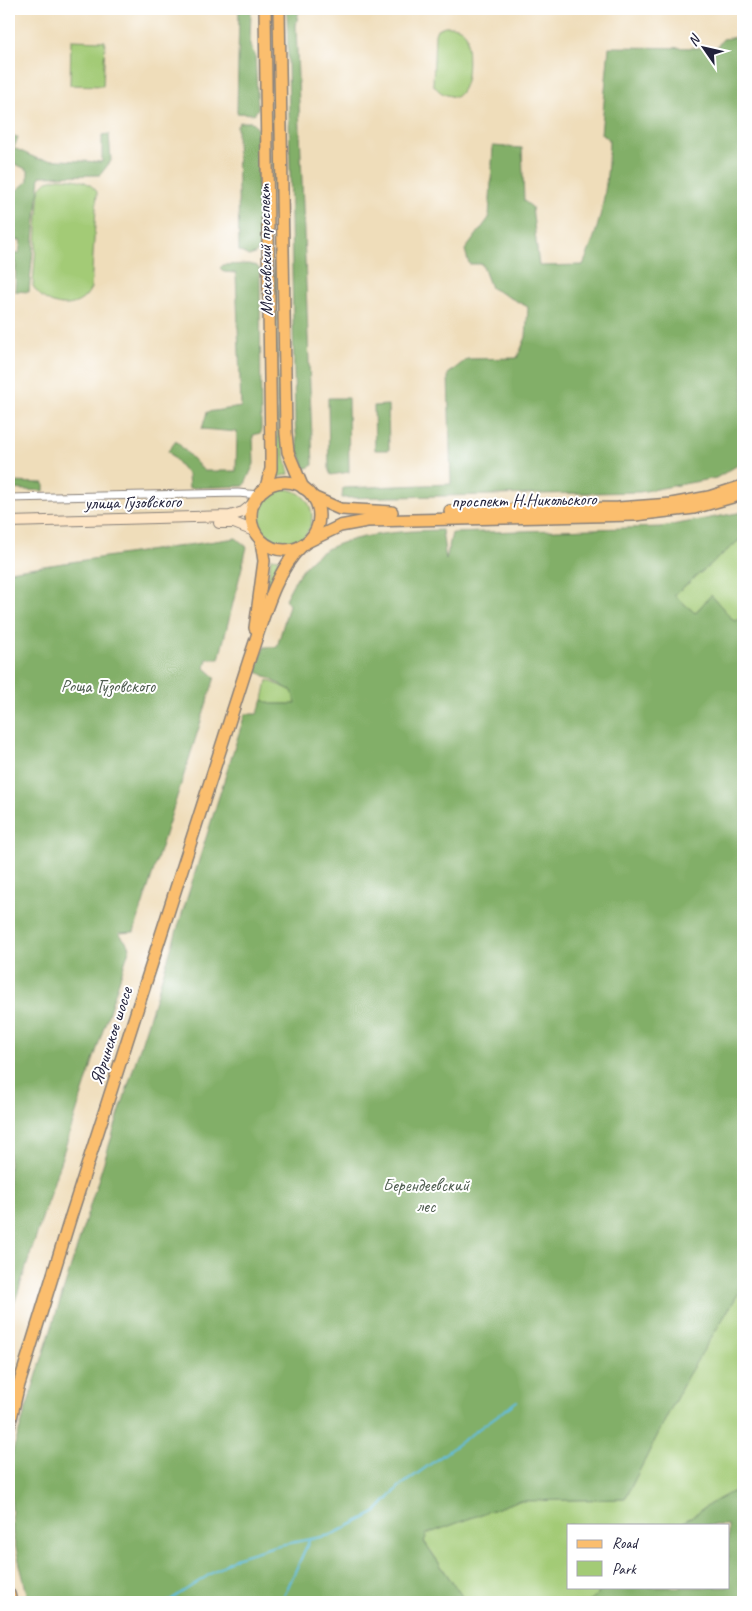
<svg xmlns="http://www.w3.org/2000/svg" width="752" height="1611" viewBox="0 0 752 1611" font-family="Caveat,sans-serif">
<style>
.green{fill:#a3cb76;stroke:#627658}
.forest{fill:#82af67;stroke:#526851}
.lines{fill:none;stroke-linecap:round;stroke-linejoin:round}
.stream{stroke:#62bee0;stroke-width:2}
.minor-casing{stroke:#88807a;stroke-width:9}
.secondary-casing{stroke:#88807a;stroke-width:12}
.primary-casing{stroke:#88807a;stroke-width:14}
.minor{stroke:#fff;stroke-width:7}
.secondary{stroke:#fde5c5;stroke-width:10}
.primary{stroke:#fbbe6e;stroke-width:11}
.labels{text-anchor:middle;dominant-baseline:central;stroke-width:4;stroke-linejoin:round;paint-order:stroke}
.street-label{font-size:18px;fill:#22223b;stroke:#fff}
.park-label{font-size:18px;fill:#4f5d50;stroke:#fff}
</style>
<rect width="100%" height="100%" fill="#fff"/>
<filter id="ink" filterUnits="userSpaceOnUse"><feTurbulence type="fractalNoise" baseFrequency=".02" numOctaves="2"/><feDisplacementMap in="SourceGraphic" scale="10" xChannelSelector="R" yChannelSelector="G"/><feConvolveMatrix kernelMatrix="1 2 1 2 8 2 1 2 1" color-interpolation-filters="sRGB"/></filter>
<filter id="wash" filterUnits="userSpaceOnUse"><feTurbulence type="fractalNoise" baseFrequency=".0096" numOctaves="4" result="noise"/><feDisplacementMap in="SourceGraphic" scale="20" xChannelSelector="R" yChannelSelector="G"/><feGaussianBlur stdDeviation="1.12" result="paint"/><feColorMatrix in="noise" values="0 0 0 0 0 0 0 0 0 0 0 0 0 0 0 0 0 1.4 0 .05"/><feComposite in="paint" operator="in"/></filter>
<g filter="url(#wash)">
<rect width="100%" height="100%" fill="#efddba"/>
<g class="green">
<polygon points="270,9 272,9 279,429 289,474 278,477"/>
<path d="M 445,26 C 455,26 463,26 467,37 C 467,55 472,86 456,97 C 445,95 440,94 433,84 L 435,34 L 437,29 Z"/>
<polygon points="71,40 105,41 103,86 70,85"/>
<path d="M 59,178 C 74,179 88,179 97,192 L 91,288 C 79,314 45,308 33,286 L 40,188 L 47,181 Z"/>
<circle cx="284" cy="517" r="28"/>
<polygon points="743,537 743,618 734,621 711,595 695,613 674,595"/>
<polygon points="271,558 279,559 271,582 268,582"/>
<polygon points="267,680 293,691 296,704 271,704 263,700"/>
<polygon points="743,1286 743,1486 710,1504 679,1525 568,1525 568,1587 605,1587 589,1602 466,1602 424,1541 427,1534 517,1501 625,1499 687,1377"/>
</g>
<g class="forest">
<polygon points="239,9 251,9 250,46 255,55 258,109 254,114 237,113"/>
<polygon points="287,9 299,9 296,26 313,465 305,469 298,450 295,422"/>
<path d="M 743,36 L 743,462 L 716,478 L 640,492 L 342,498 L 343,488 L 451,484 L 448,374 L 467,359 L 517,358 L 526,337 L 528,307 L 491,288 L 482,264 L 469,264 L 465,250 L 489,218 L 493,146 L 522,148 L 524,201 L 532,207 L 539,266 L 583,265 C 602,223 608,186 609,139 L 601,134 L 609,47 L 716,48 L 723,39 Z"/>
<polygon points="240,122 252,122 257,128 259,249 255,254 249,256 239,251 237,126"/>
<polygon points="109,134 111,161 100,175 40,176 29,292 15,291 16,263 9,262 9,253 19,254 21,240 9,241 9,197 28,181 28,170 9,161 9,136 18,137 14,148 38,159 102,162 102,135"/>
<polygon points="249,264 257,266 260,270 261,433 253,435 254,464 244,486 189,488 188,475 168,451 176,441 204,471 236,471 237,432 202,429 207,412 241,407 236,273 224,272 220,268 223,265"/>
<polygon points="328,398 348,398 349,472 331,475 329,471"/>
<polygon points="388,405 389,450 375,450 374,406"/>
<polygon points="9,482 44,483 44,491 9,489"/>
<path d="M 743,512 L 743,537 L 674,595 L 695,613 L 711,595 L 734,621 L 743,618 L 743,1286 L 687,1377 L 625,1499 L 517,1501 L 427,1534 L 424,1542 L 466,1602 L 29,1602 L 13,1536 L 10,1460 L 245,714 L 257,714 L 263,700 L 271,704 L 296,704 L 292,691 L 256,671 L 264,647 L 277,647 L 289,605 L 285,599 C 292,586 299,571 310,561 C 338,533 405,531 442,530 L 446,560 L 452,533 L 661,527 Z"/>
<polygon points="236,538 247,547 219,659 207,659 205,668 215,677 134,932 119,933 130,947 9,1320 9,571"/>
<polygon points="743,1486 743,1602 589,1602 605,1587 728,1587 728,1525 679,1525 710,1504"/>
</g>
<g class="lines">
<g class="stream">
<polyline points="167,1602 235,1558 275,1546 331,1535 375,1513 399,1487 517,1401"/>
<polyline points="278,1602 284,1596 309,1541"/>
</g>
</g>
</g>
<g filter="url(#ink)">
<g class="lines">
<defs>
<polyline id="minor" points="9,498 238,493 259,495"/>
<g id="secondary">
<polyline points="9,522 230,516 243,512 255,502"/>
<polyline points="219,523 234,523 254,531"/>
</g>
<g id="primary">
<polyline points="265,9 271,455 271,469 266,487"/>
<polyline points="279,9 286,433 288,452 303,488"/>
<circle cx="285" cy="516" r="34"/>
<polyline points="315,498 340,509 392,512"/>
<polyline points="450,511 618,508 671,504 709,497 743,486"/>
<polyline points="307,542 340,526 367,521 635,515 694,508 743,494"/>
<polyline points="255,628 264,561 261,541"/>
<path d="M 9,1427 L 18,1388 L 71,1216 L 250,657 C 262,623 275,570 302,546"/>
<polyline points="9,1594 11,1602"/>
</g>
</defs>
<use href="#minor" class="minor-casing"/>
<use href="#secondary" class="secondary-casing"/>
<use href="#primary" class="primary-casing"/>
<use href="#minor" class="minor"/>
<use href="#secondary" class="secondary"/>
<use href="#primary" class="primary"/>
</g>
</g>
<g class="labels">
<g class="street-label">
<text transform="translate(265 250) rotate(-91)">Московский проспект</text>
<text transform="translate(524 500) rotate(-1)">проспект Н.Никольского</text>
<text transform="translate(133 502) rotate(-1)">улица Гузовского</text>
<text transform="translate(111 1036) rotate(-72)">Ядринское шоссе</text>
</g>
<g class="park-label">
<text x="108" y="686">Роща Гузовского</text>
<text x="426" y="1185">Берендеевский<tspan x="426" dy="21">лес</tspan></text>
</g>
</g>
<rect width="752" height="1611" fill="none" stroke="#fff" stroke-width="30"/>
<rect x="567" y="1524" width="162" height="65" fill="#ffffff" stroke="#a7a7b1"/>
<rect x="577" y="1540" width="25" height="8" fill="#fbbe6e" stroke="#a7a7b1"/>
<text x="612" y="1548" font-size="15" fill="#22223b">Road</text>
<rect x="577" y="1561" width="25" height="15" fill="#a3cb76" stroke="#a7a7b1"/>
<text x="612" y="1574" font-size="15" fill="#22223b">Park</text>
<g transform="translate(704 48) rotate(304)" stroke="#ffffff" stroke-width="4" paint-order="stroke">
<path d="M0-4L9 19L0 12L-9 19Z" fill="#22223b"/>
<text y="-8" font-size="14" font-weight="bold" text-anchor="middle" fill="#22223b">N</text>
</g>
</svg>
